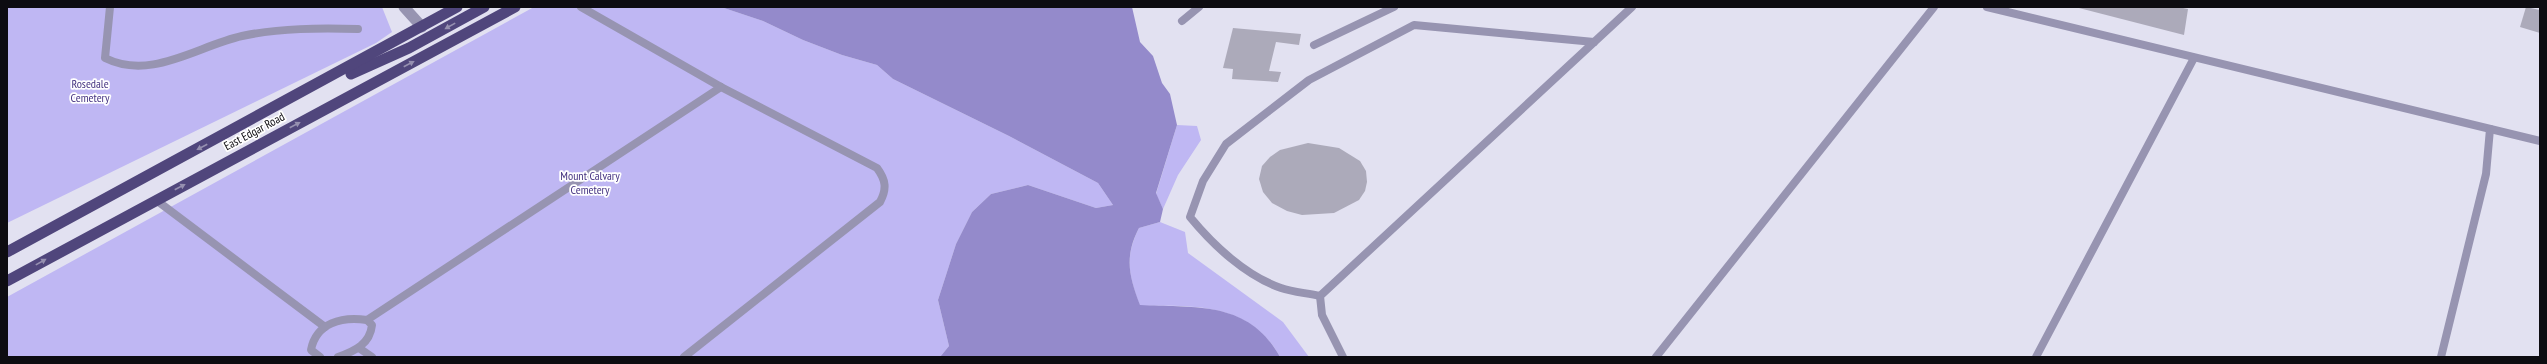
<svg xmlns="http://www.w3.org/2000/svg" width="2547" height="364" viewBox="0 0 2547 364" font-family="'PT Sans Narrow',sans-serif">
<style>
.green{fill:#bfb7f3}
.water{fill:#948acb}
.building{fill:#acaaba}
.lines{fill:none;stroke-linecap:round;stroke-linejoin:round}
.service{stroke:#9794b1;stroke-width:8}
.minor{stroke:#9794b1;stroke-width:11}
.trunk{stroke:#50467c;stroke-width:11}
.oneway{fill:#9690b0}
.labels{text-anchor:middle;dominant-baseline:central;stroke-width:3.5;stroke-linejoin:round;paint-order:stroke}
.park-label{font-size:12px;fill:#453381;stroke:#fff}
.street-label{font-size:12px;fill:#0d0c11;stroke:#fff}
</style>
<rect width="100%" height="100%" fill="#e2e1f1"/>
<g class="green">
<polygon points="7,7 382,7 392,32 376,43 7,223"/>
<polygon points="534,7 721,7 763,21 803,40 842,55 877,65 893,79 1009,136 1098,183 1113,205 1096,208 1028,185 991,194 972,212 956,244 938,300 949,346 940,357 7,357 7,297"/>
<polygon points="1177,125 1197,126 1201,140 1178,175 1163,209 1156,194"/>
<path d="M 1160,222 L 1185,232 L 1188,253 L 1283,322 L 1309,357 L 1280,357 C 1251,303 1194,305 1140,306 C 1129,276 1124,258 1139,228 Z"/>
</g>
<path class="water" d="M 721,7 L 1132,7 L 1140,42 L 1153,56 L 1162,83 L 1170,94 L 1177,125 L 1156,193 L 1163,209 L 1160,222 L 1139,228 C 1124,257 1129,276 1140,305 C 1195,308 1249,300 1280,357 L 940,357 L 949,346 L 938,300 L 956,244 L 972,212 L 991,194 L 1028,185 L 1096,208 L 1113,205 L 1098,183 L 1009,136 L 893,79 L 877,65 L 842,55 L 803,40 L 763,21 Z"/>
<g class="building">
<polygon points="2178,7 2188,9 2184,35 2079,8"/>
<polygon points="2526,7 2540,10 2540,33 2520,27"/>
<polygon points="1233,28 1301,34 1299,45 1276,42 1269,71 1281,72 1278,82 1232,79 1233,69 1223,68"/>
<polygon points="1308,143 1339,148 1360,161 1366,171 1367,182 1365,191 1359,200 1334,213 1302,215 1287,211 1272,203 1263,192 1259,179 1262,166 1270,157 1280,150"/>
</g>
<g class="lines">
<g class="service">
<path d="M 110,7 L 105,58 C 151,81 197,46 242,36 C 280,28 320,28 358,29"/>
<path d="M 581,7 L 721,87 L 877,168 C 886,180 887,189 880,202 L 684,357"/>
<polyline points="1987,7 2540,141"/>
<polyline points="1182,21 1199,7"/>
<polyline points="1314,45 1394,7"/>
<polyline points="156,200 325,327"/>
<path d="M 1320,296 C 1307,293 1293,292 1281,288 C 1246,276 1213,245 1190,217 L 1203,181 L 1226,144 L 1309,80 L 1414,25 L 1594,42"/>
<polyline points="367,320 721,87"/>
<polyline points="359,348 372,357"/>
<path d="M 320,357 L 311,350 C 316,323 342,316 367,320 L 372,325 C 370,344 355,351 338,357"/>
<polyline points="1343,357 1322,315 1320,296 1632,7"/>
<polyline points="1656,357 1934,7"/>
<polyline points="2036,357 2194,58"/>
<polyline points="2441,357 2486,174 2490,129"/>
</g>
<polyline class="minor" points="404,7 422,27"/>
<g class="trunk">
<polyline points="351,74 409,48 484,7"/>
<polyline points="7,252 457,7"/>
<polyline points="7,281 515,7"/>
</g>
</g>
<defs><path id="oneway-solid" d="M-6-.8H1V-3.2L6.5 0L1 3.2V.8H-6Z"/></defs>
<g class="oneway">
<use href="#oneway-solid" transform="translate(450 26) rotate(151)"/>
<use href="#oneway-solid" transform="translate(409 64) rotate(-28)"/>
<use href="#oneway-solid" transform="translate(295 125) rotate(-28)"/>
<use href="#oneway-solid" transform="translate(202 147) rotate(152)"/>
<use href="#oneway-solid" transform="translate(180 187) rotate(-28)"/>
<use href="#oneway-solid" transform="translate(41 262) rotate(-29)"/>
</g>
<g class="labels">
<g class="park-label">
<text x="90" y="83">Rosedale<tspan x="90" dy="14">Cemetery</tspan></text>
<text x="590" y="175">Mount Calvary<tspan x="590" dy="14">Cemetery</tspan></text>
</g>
<g class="street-label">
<text transform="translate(254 131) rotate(-28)">East Edgar Road</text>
</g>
</g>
<rect width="2547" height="364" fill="none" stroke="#0d0c11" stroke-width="16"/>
</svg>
